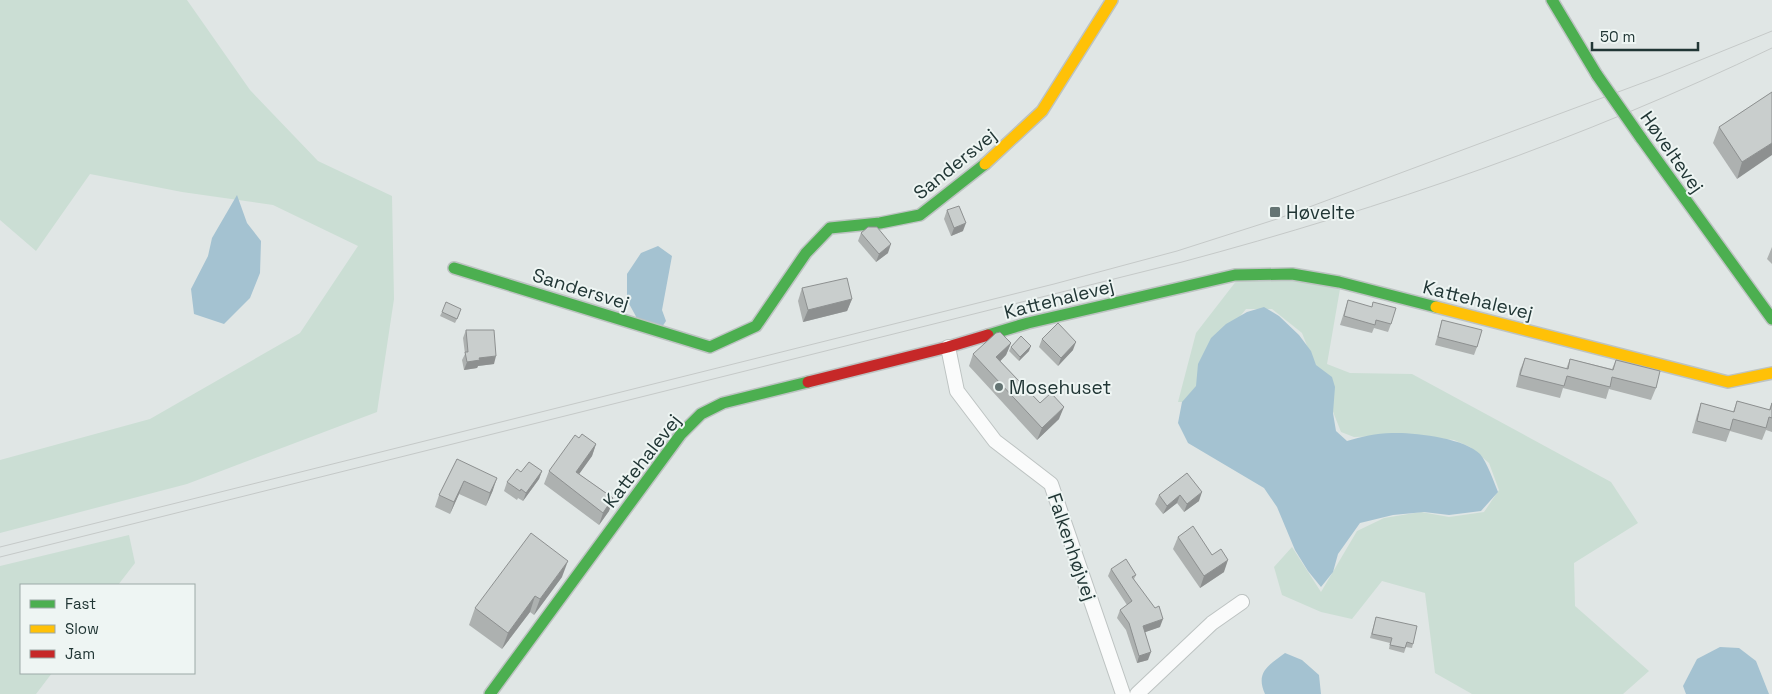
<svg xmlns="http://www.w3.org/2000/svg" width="1772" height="694" viewBox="0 0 1772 694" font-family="'Space Grotesk',sans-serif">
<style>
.green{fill:#cbded4}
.water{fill:#a4c2d1}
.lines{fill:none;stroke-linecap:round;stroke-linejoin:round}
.street-casing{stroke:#bdc3c2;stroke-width:16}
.fast-casing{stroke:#bdc3c2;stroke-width:14}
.slow-casing{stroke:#bdc3c2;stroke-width:14}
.jam-casing{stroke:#bdc3c2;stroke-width:14}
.street{stroke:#fafbfb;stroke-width:14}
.fast{stroke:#4caf50;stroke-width:11}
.slow{stroke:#ffc107;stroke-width:11}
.jam{stroke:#c62828;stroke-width:11}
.tram{stroke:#c5c9c8;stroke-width:1}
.fast-bridge-casing{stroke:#bdc3c2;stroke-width:14;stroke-linecap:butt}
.fast-bridge{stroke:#4caf50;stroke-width:11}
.wall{fill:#adb1b0}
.shaded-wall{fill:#8d9090}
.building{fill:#c9cecd;stroke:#8d9090}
.poi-dot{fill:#647473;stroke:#eef5f3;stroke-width:2}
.labels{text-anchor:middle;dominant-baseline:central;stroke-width:4;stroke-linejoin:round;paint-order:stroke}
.street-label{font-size:19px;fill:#213635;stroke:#eef5f3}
.poi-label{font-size:19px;fill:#213635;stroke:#eef5f3;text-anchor:start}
</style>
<rect width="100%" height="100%" fill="#e0e6e5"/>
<g class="green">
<polygon points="0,0 187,0 250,90 318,161 392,196 394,299 377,412 187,484 0,533 0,460 150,419 300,333 358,246 273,205 182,192 90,174 36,251 0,220"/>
<polygon points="1244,271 1340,289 1327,364 1350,373 1412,374 1611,482 1638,523 1574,563 1575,606 1649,671 1623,694 1472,694 1435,673 1425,593 1382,581 1352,619 1321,612 1282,595 1274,567 1292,547 1321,592 1357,531 1384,518 1421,512 1449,517 1484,512 1499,490 1489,463 1470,447 1454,440 1412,435 1354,437 1341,432 1302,333 1272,309 1246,309 1201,364 1196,402 1178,402 1196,333"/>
<polygon points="129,535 135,563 118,585 21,585 21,673 52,673 36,694 0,694 0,566"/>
</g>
<g class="water">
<polygon points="237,195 247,223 261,241 260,273 250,298 224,324 194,314 191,289 208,256 212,238"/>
<polygon points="658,246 672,256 662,310 666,321 662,327 639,322 627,300 627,274 641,253"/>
<path d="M 1264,307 L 1279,316 L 1299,335 L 1311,351 L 1316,365 L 1332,377 L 1335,387 L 1333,413 L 1336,431 L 1347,441 C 1361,437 1376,433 1392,433 C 1413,432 1465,438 1480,454 C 1487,462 1494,482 1498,492 L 1481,511 L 1449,515 L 1424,512 L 1393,515 L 1360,523 L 1338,554 L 1333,572 L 1321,587 L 1308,571 L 1295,550 L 1277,507 L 1264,488 L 1188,443 L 1178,423 L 1182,402 L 1196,386 L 1198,364 L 1211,338 L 1226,324 L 1247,312 Z"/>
<polygon points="1720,647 1739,648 1756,661 1769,694 1686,694 1683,686 1697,659"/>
<path d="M 1285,653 L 1302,660 L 1319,675 L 1321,694 L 1265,694 C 1255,672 1269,665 1285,653 Z"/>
</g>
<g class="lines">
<defs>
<g id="street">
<polyline points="948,347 957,391 995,441 1051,484 1123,694"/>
<polyline points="1137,694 1212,623 1242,602"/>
</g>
<g id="fast">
<polyline points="1552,0 1597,75"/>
<polyline points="1641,138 1772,319"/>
<polyline points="454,268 710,347 756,326 806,253 830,228 880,223 920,215 985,164"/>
<polyline points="988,335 1028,323 1235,275 1292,274 1339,282 1436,307"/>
<polyline points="490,694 681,434 701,414 723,403 808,382"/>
</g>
<g id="slow">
<polyline points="985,164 1042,111 1112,0"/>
<polyline points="1436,307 1728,382 1772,373"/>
</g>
<polyline id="jam" points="808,382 948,347 988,335"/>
</defs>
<use href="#street" class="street-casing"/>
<use href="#fast" class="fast-casing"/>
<use href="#slow" class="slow-casing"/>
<use href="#jam" class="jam-casing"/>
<use href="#street" class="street"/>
<use href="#fast" class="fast"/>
<use href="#slow" class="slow"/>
<use href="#jam" class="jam"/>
<g class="tram">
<polyline points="0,547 1054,284 1177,251 1277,219 1661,76 1772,31"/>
<path d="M 0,557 L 1182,262 C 1384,208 1583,139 1772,48"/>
</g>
<defs>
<polyline id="fast-bridge" points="1597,75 1641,138"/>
</defs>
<use href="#fast-bridge" class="fast-bridge-casing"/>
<use href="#fast-bridge" class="fast-bridge"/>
</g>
<g class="wall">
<polygon points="1772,92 1737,179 1713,143 1719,127"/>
<polygon points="947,210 963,231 951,236 944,219"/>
<polygon points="861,233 888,253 876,262 858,241"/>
<polygon points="1772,247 1772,264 1767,259"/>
<polygon points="802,288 852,299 847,311 803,322 798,301"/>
<polygon points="1348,300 1391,324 1388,332 1374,328 1372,333 1340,325"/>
<polygon points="442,312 460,313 455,323 440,316"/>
<polygon points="1442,320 1477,347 1474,355 1435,345"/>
<polygon points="466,330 494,364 478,366 477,368 464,370 462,360 465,354 463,338"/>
<polygon points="1042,339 1073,350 1058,366 1039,347"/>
<polygon points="1011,343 1006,355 1000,361 1040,403 1059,419 1037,440 969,366 973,354"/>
<polygon points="1011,347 1029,351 1019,361 1009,351"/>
<polygon points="1525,358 1566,369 1570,359 1612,369 1616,360 1656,388 1651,400 1609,389 1606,399 1563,388 1560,398 1516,387 1520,370"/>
<polygon points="1737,401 1769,410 1772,402 1772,432 1766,430 1762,440 1730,431 1726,442 1692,433 1697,415 1701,403 1733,412"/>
<polygon points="579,438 596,444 592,456 579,474 613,498 609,511 599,525 544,484 549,471"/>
<polygon points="457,459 493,490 486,506 459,494 450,514 435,507 439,495"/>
<polygon points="542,471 539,479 523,501 518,498 517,500 504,491 507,482 521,472"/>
<polygon points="1187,473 1199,501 1184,512 1177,503 1163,514 1155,504 1159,495"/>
<polygon points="1178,537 1224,572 1200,588 1173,549"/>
<polygon points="1111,569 1136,575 1134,579 1160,627 1145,632 1148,660 1137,663 1126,630 1117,618 1120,610 1127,605 1108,576"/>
<polygon points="562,577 534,615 530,612 502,649 469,625 475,608"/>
<polygon points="1376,617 1413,644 1412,648 1406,647 1404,653 1389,649 1390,643 1370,638"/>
</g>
<g class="shaded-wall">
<polygon points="1772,143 1772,155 1737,179 1742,162"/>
<polygon points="966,223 963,231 951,236 954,228"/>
<polygon points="891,244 888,253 876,262 879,254"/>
<polygon points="852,299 847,311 803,322 808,310"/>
<polygon points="1076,342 1073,350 1058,366 1061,358"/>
<polygon points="1011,343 1006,355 992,370 996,357"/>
<polygon points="1031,346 1029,351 1019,361 1020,357"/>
<polygon points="496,356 494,364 478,366 477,368 464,370 467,362 479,358"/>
<polygon points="1064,407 1059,419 1037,440 1042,428"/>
<polygon points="596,444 592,456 572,484 576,472"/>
<polygon points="542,471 539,479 523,501 526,493"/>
<polygon points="497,478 493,490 486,506 490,493"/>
<polygon points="464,481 459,494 450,514 454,502"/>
<polygon points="1202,492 1199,501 1184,512 1187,504"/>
<polygon points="1180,495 1177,503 1163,514 1167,506"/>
<polygon points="613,498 609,511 599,525 603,513"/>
<polygon points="1228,560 1224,572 1200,588 1204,576"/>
<polygon points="568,561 562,577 534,615 540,599"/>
<polygon points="535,596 530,612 502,649 508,633"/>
<polygon points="1163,619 1160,627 1140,634 1143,626"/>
<polygon points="1151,652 1148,660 1137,663 1139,656"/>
</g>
<g class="building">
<polygon points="1772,92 1772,143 1742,162 1719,127"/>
<polygon points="959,206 966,223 954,228 947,210"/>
<polygon points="868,227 877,227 891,244 879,254 861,233"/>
<polygon points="847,278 852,299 808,310 802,288"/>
<polygon points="1348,300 1372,307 1373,302 1396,308 1391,324 1376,320 1375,325 1344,316"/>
<polygon points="446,302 461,309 457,319 442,312"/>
<polygon points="1442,320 1482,330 1477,347 1438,337"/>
<polygon points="1058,323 1076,342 1061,358 1042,339"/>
<polygon points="466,330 494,330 496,356 479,358 480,360 467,362 465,352 468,352"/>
<polygon points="1000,332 1011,343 996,357 1040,403 1051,393 1064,407 1042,428 973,354 996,333"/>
<polygon points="1021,336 1031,346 1020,357 1011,347"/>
<polygon points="1525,358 1568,369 1570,359 1613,370 1616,360 1660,371 1656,388 1612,377 1610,387 1567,376 1564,386 1520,375"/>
<polygon points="1737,401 1770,410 1772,403 1772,418 1769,417 1766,428 1733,419 1730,430 1697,421 1701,403 1734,412"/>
<polygon points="582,434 596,444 576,472 613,498 603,513 549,471 575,435 579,438"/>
<polygon points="457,459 497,478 490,493 464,481 454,502 439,495"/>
<polygon points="529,462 542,471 526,493 521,489 520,491 507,482 517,469 521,472"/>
<polygon points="1187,473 1202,492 1187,504 1180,495 1167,506 1159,495"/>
<polygon points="1193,526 1212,555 1221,549 1228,560 1204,576 1178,537"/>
<polygon points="531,533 568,561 540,599 535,596 508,633 475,608"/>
<polygon points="1126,559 1136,575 1132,577 1155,608 1159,606 1163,619 1143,626 1151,652 1139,656 1129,623 1120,610 1132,601 1111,569"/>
<polygon points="1376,617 1417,626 1413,644 1407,642 1405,648 1390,645 1392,638 1372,634"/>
</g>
<g class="poi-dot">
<rect x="1269" y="206" width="12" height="12" rx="2.5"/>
<circle cx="999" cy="387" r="5"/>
</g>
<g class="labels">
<g class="street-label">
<text transform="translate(1672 152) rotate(55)">Høveltevej</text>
<text transform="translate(955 164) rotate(-39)">Sandersvej</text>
<text transform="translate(581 289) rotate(17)">Sandersvej</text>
<text transform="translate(1059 299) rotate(-14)">Kattehalevej</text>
<text transform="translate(1478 300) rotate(14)">Kattehalevej</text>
<text transform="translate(642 461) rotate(-52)">Kattehalevej</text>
<text transform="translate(1072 547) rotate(71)">Falkenhøjvej</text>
</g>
<g class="poi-label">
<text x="1286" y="212">Høvelte</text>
<text x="1009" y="387">Mosehuset</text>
</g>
</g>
<rect x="20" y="584" width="175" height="90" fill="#eef5f3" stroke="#9ca9a7"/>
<rect x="30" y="600" width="25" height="8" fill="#4caf50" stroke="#9ca9a7"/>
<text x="65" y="609" font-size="15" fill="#213635">Fast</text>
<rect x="30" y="625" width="25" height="8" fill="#ffc107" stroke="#9ca9a7"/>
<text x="65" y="634" font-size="15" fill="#213635">Slow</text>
<rect x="30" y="650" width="25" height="8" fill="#c62828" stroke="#9ca9a7"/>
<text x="65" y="659" font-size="15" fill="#213635">Jam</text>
<path d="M1592 42v8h106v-8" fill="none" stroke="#213635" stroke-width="2.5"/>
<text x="1600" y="42" font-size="15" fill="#213635" stroke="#eef5f3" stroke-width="4" paint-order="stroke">50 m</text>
</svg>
